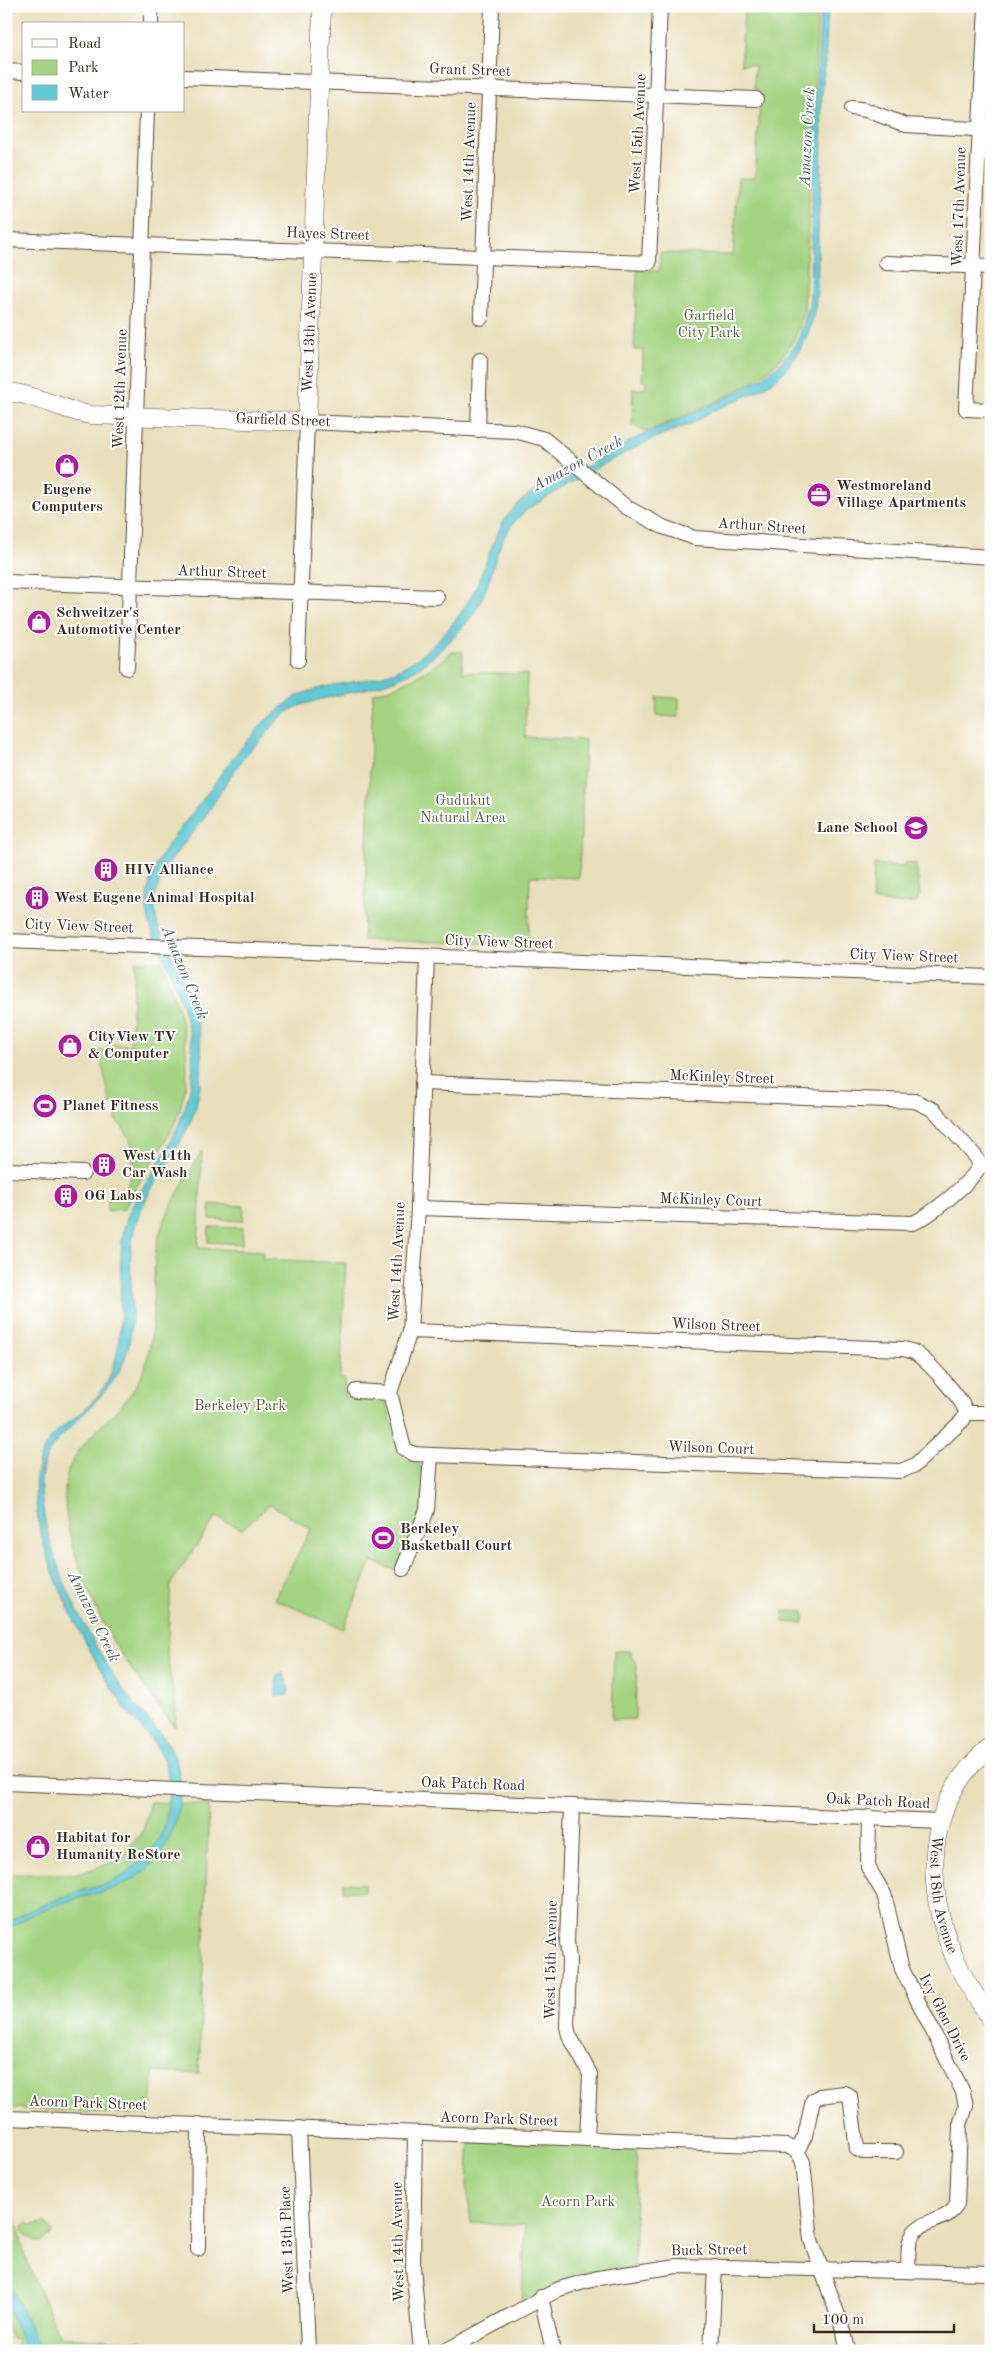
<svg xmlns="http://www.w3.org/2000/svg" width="997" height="2357" viewBox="0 0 997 2357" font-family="'Old Standard TT',serif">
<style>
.green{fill:#a3d280;stroke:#6f7e4f}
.water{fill:#5dc9d5;stroke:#4c7a7a}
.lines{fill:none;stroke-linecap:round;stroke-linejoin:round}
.minor-casing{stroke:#554536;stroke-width:16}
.major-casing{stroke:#554536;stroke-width:19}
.minor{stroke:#fff;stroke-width:14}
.major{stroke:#fff;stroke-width:18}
.labels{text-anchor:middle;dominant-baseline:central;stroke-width:4;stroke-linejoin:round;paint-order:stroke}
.street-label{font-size:15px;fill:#3b2a1e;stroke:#fff}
.park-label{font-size:15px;fill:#5a5c3b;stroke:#fff}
.poi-label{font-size:15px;font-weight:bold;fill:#3b2a1e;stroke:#fff;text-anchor:start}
.water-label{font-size:16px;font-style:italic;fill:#47625e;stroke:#fff}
</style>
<rect width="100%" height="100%" fill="#fff"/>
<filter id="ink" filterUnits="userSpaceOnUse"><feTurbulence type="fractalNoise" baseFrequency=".02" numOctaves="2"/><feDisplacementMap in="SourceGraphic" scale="10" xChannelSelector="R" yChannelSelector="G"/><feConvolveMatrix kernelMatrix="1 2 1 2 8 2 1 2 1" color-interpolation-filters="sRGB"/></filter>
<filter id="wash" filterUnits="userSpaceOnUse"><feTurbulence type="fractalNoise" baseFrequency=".0096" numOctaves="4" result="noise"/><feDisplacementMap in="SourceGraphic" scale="20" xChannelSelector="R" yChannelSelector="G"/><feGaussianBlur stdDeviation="1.12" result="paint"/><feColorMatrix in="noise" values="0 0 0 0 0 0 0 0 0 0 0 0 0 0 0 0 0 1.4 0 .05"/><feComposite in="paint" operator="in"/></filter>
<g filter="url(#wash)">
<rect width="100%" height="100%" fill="#e9dfbb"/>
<g class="green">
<path d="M 744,6 L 818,6 L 804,314 C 799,330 792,345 781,358 C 756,388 683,416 646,432 L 632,425 L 633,389 L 645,389 L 646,381 L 642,381 L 643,350 L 634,350 L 637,271 L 659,271 L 660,253 L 733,255 L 738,178 L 755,178 L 760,104 L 756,104 L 757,89 L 754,88 L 755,65 L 741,64 Z"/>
<path d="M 452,652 L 463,652 L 462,672 L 527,674 L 525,737 L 585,740 L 579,878 L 530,876 L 528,945 L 363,940 L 373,693 C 404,686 428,672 452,652 Z"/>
<polygon points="657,697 679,698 679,717 656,716"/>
<polygon points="905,863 916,864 920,895 916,903 895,904 872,900 874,864 903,867"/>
<path d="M 135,961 L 162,961 C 185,1025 202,1078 166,1140 C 155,1160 132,1190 125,1209 L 107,1211 L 108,1197 L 118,1197 C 134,1187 137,1150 128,1135 C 125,1130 120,1125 116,1120 L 117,1104 L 111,1105 L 99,1051 L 107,1050 L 107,1044 L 130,1045 Z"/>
<path d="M 202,1151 L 198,1248 L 263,1251 L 263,1259 L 346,1263 L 340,1379 L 345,1380 L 344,1396 L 379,1398 L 387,1404 L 399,1454 L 407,1460 L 419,1463 L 424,1476 L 421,1514 L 397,1568 L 393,1570 L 372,1561 L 343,1629 L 274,1599 L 311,1529 L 270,1504 L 242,1529 L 216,1517 L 171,1583 L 167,1654 L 176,1710 L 175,1727 C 158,1705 141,1683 125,1660 C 97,1620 46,1509 72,1462 C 91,1427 133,1406 145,1366 C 157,1328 151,1289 156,1250 C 160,1218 186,1179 202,1151 Z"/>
<polygon points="210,1204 244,1206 243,1221 210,1219"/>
<polygon points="209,1227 243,1228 242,1244 208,1242"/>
<polygon points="784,1611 804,1612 804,1623 783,1622"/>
<polygon points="614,1650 630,1651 632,1654 630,1655 637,1664 635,1719 612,1720"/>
<polygon points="150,1802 209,1805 199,2074 153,2072 151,2115 6,2108 6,1874 78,1874 113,1862 126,1852 143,1830"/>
<polygon points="343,1883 364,1884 364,1892 343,1891"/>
<path d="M 470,2141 L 637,2146 L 634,2268 C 582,2271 567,2279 522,2305 L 525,2225 L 471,2223 L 467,2185 Z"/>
<polygon points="6,2174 25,2257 60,2337 141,2341 141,2351 17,2351 17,2339 12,2339 6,2324"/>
<polygon points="27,2223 32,2225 45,2223 53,2232 42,2242 35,2242 22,2231 23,2226"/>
</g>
<g class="water">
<path d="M 821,6 L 828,6 C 827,35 825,64 822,93 C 821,109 822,126 822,142 C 822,171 819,200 818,229 C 817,265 821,305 806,338 C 799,353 789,368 777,378 C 758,394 732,401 711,412 C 697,419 704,418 690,424 C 678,430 666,432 655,438 C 615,457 574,480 536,504 C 491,531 499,569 477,608 C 467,625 450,641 436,654 C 397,691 346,689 299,706 C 281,713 274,725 263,738 C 257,745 250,750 245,756 C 227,778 214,805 197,828 C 181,847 164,865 157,890 C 148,919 167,944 179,970 C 198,1013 208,1056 197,1102 C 186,1147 150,1180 136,1223 C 122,1266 141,1314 125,1358 C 119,1375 110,1386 98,1399 C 53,1448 30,1450 46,1525 C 58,1580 93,1647 125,1692 C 142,1716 167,1733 176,1761 C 184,1783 180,1813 171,1834 C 147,1892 100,1889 50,1907 C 34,1913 20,1921 6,1930 L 6,1924 C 30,1908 58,1899 85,1890 C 95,1887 107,1885 116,1880 C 134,1871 160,1845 165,1825 C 168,1809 170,1786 167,1771 C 162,1745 139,1729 125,1708 C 93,1661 43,1569 37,1512 C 34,1483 34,1454 57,1432 C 67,1422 80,1415 90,1404 C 97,1396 105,1388 109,1378 C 129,1335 115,1275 124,1229 C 129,1203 147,1184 159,1162 C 172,1141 183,1117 189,1093 C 200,1050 184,1007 168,967 C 153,932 139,915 152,875 C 162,848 183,826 200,803 C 211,789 221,773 232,759 C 238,751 246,743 253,735 C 259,729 261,724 267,719 C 273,714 279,711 284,706 C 294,698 291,698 302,694 C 339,679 380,685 415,660 C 438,643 458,620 472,595 C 493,555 494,512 539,489 C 555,480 572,475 588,466 C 607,455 625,443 645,434 C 671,423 698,412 724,399 C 774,373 800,358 810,298 L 813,155 Z"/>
<polygon points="283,1673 289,1689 287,1695 276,1696 277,1675"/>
<polygon points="6,2276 41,2351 27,2351 6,2306"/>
</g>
</g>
<g filter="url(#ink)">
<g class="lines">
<defs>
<g id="minor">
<polyline points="986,6 966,409 991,410"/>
<polyline points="151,24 151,6"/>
<polyline points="6,71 24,72"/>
<polyline points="184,77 756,99"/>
<polyline points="852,108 866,110 906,125 991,130"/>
<polyline points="6,240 649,263 660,6"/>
<polyline points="886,263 991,267"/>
<polyline points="481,318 492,6"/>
<polyline points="478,430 480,360"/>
<polyline points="6,582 437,597"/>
<polyline points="298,660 307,422 515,431 544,439 626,507 663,527 695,538 991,557"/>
<polyline points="127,668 147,111"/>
<polyline points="6,941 991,977"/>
<polyline points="422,1083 915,1101 934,1110 976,1157 980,1165 991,1166"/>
<polyline points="6,1170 83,1173"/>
<path d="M 418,1208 L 912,1223 C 926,1220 976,1178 980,1165"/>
<path d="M 410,1331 L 903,1349 C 909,1350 914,1351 918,1355 C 929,1363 964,1400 966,1413 L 991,1413"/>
<polyline points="356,1391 390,1393"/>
<polyline points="431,1455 901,1471 915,1465 963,1420 966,1413"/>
<polyline points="403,1569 427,1510 431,1455 414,1454 404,1449 390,1393 410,1331 418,1208 427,956"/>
<polyline points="6,1783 939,1821"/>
<polyline points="572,1806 567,1942 569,1960 567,2027 569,2035 590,2074 587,2139"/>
<path d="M 869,1817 L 868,1867 L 884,1894 L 902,1969 L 963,2092 L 966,2106 L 960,2125 L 957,2204 C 948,2224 918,2218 911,2238 C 907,2247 909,2260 908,2270"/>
<polyline points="6,2118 787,2146 797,2151 803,2162 811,2240 844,2332 848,2351"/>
<polyline points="299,2128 308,2351"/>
<polyline points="415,2133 413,2267 421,2351"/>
<polyline points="797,2151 805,2136 813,2100 820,2096 844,2093 850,2096 857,2149 863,2152 896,2152"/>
<polyline points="198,2249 199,2124"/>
<polyline points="541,2297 553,2351"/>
<polyline points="445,2351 559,2289 598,2278 677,2266 991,2273"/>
<polyline points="711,2351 715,2266"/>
</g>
<g id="major">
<path id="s1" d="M 6,392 C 35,394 62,410 90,415 L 307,422 L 322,6"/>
<path id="s2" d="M 991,1747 C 921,1802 923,1892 959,1967 C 967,1985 980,2002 991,2019"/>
</g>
</defs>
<use href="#minor" class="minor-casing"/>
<use href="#major" class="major-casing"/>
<use href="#minor" class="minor"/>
<use href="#major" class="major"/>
</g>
</g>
<defs>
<symbol id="shop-disc" viewBox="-11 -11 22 22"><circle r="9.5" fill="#b5179e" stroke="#fff"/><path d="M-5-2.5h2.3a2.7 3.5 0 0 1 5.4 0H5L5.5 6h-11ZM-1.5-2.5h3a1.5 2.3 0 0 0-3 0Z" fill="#fff"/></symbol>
<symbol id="office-disc" viewBox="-11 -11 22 22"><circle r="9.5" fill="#b5179e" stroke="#fff"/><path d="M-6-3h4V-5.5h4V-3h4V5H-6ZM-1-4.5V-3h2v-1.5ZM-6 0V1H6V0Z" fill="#fff"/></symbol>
<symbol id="school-disc" viewBox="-11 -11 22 22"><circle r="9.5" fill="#b5179e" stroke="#fff"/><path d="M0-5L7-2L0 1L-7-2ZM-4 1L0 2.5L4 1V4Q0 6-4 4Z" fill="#fff"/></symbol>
<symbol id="building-disc" viewBox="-11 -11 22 22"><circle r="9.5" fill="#b5179e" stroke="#fff"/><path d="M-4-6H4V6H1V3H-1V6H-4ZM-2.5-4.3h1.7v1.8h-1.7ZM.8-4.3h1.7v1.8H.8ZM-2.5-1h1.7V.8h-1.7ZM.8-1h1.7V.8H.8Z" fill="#fff"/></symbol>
<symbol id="stadium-disc" viewBox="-11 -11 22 22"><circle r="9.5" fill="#b5179e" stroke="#fff"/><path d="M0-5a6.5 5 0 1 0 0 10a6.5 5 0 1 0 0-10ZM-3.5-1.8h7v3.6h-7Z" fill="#fff"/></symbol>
</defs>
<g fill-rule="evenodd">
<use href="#shop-disc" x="53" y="452" width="28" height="28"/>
<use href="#office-disc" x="805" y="481" width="28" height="28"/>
<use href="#shop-disc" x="25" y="608" width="28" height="28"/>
<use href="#school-disc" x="902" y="814" width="28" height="28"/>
<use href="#building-disc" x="92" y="856" width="28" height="28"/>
<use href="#building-disc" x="23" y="884" width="28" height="28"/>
<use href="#shop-disc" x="56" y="1032" width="28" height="28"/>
<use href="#stadium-disc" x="31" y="1092" width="28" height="28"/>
<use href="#building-disc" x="90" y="1151" width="28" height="28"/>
<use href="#building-disc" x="52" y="1182" width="28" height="28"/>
<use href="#stadium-disc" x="369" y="1524" width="28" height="28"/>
<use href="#shop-disc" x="24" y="1833" width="28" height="28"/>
</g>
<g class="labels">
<g class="street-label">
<text transform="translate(470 71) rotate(2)">Grant Street</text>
<text transform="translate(639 134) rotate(-87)">West 15th Avenue</text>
<text transform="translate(470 162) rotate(-88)">West 14th Avenue</text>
<text transform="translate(960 207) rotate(-88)">West 17th Avenue</text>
<text transform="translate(328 235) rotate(2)">Hayes Street</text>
<text stroke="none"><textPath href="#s1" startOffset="394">West 13th Avenue</textPath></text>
<text transform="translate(121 389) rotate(-88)">West 12th Avenue</text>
<text transform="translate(283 421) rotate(2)">Garfield Street</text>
<text transform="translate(762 527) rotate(4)">Arthur Street</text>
<text transform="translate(222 573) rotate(2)">Arthur Street</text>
<text transform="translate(79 927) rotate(2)">City View Street</text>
<text transform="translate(499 943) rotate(2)">City View Street</text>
<text transform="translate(904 957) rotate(2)">City View Street</text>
<text transform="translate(722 1078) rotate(2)">McKinley Street</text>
<text transform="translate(711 1201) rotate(2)">McKinley Court</text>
<text transform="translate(398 1262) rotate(-87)">West 14th Avenue</text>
<text transform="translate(716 1326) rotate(2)">Wilson Street</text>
<text transform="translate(711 1449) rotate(2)">Wilson Court</text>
<text transform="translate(473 1785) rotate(2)">Oak Patch Road</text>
<text transform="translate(878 1802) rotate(3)">Oak Patch Road</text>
<text stroke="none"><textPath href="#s2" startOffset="166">West 18th Avenue</textPath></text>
<text transform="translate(552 1960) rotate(-89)">West 15th Avenue</text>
<text transform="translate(944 2018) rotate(63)">Ivy Glen Drive</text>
<text transform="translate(88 2104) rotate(2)">Acorn Park Street</text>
<text transform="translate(499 2120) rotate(2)">Acorn Park Street</text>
<text transform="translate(288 2240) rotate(-92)">West 13th Place</text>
<text transform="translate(399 2242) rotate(-91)">West 14th Avenue</text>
<text transform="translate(709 2251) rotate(-1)">Buck Street</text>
</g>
<g class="park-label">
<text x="709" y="316">Garfield<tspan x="709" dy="17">City Park</tspan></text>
<text x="463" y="801">Gudukut<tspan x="463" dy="17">Natural Area</tspan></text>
<text x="240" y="1406">Berkeley Park</text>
<text x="578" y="2202">Acorn Park</text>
</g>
<g class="poi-label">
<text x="836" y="486">Westmoreland<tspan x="836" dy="17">Village Apartments</tspan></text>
<text x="67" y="490" text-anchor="middle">Eugene<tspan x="67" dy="17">Computers</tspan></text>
<text x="56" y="613">Schweitzer's<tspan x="56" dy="17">Automotive Center</tspan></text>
<text x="898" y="828" text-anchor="end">Lane School</text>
<text x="124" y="870">HIV Alliance</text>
<text x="54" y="898">West Eugene Animal Hospital</text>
<text x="88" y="1037">CityView TV<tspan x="88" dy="17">&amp; Computer</tspan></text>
<text x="62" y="1106">Planet Fitness</text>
<text x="122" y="1156">West 11th<tspan x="122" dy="17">Car Wash</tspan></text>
<text x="84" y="1196">OG Labs</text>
<text x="400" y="1529">Berkeley<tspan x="400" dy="17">Basketball Court</tspan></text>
<text x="56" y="1838">Habitat for<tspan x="56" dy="17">Humanity ReStore</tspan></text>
</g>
<g class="water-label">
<text transform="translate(808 137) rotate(-87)">Amazon Creek</text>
<text transform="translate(578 464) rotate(-28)">Amazon Creek</text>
<text transform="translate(184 973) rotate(68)">Amazon Creek</text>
<text transform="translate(93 1617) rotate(64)">Amazon Creek</text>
</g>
</g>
<rect width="997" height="2357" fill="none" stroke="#fff" stroke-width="25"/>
<rect x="22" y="22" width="162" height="90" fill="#ffffff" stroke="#b1aaa5"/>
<rect x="32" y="39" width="25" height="8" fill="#ffffff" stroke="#b1aaa5"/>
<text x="68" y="48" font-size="15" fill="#3b2a1e">Road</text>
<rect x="32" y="60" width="25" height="15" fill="#a3d280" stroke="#b1aaa5"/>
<text x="68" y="72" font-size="15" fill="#3b2a1e">Park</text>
<rect x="32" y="85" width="25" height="15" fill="#5dc9d5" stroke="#b1aaa5"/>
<text x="68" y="98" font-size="15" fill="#3b2a1e">Water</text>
<path d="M814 2324v8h140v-8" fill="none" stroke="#3b2a1e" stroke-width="2.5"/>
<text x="822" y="2324" font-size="15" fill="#3b2a1e" stroke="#ffffff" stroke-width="4" paint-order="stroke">100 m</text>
</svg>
